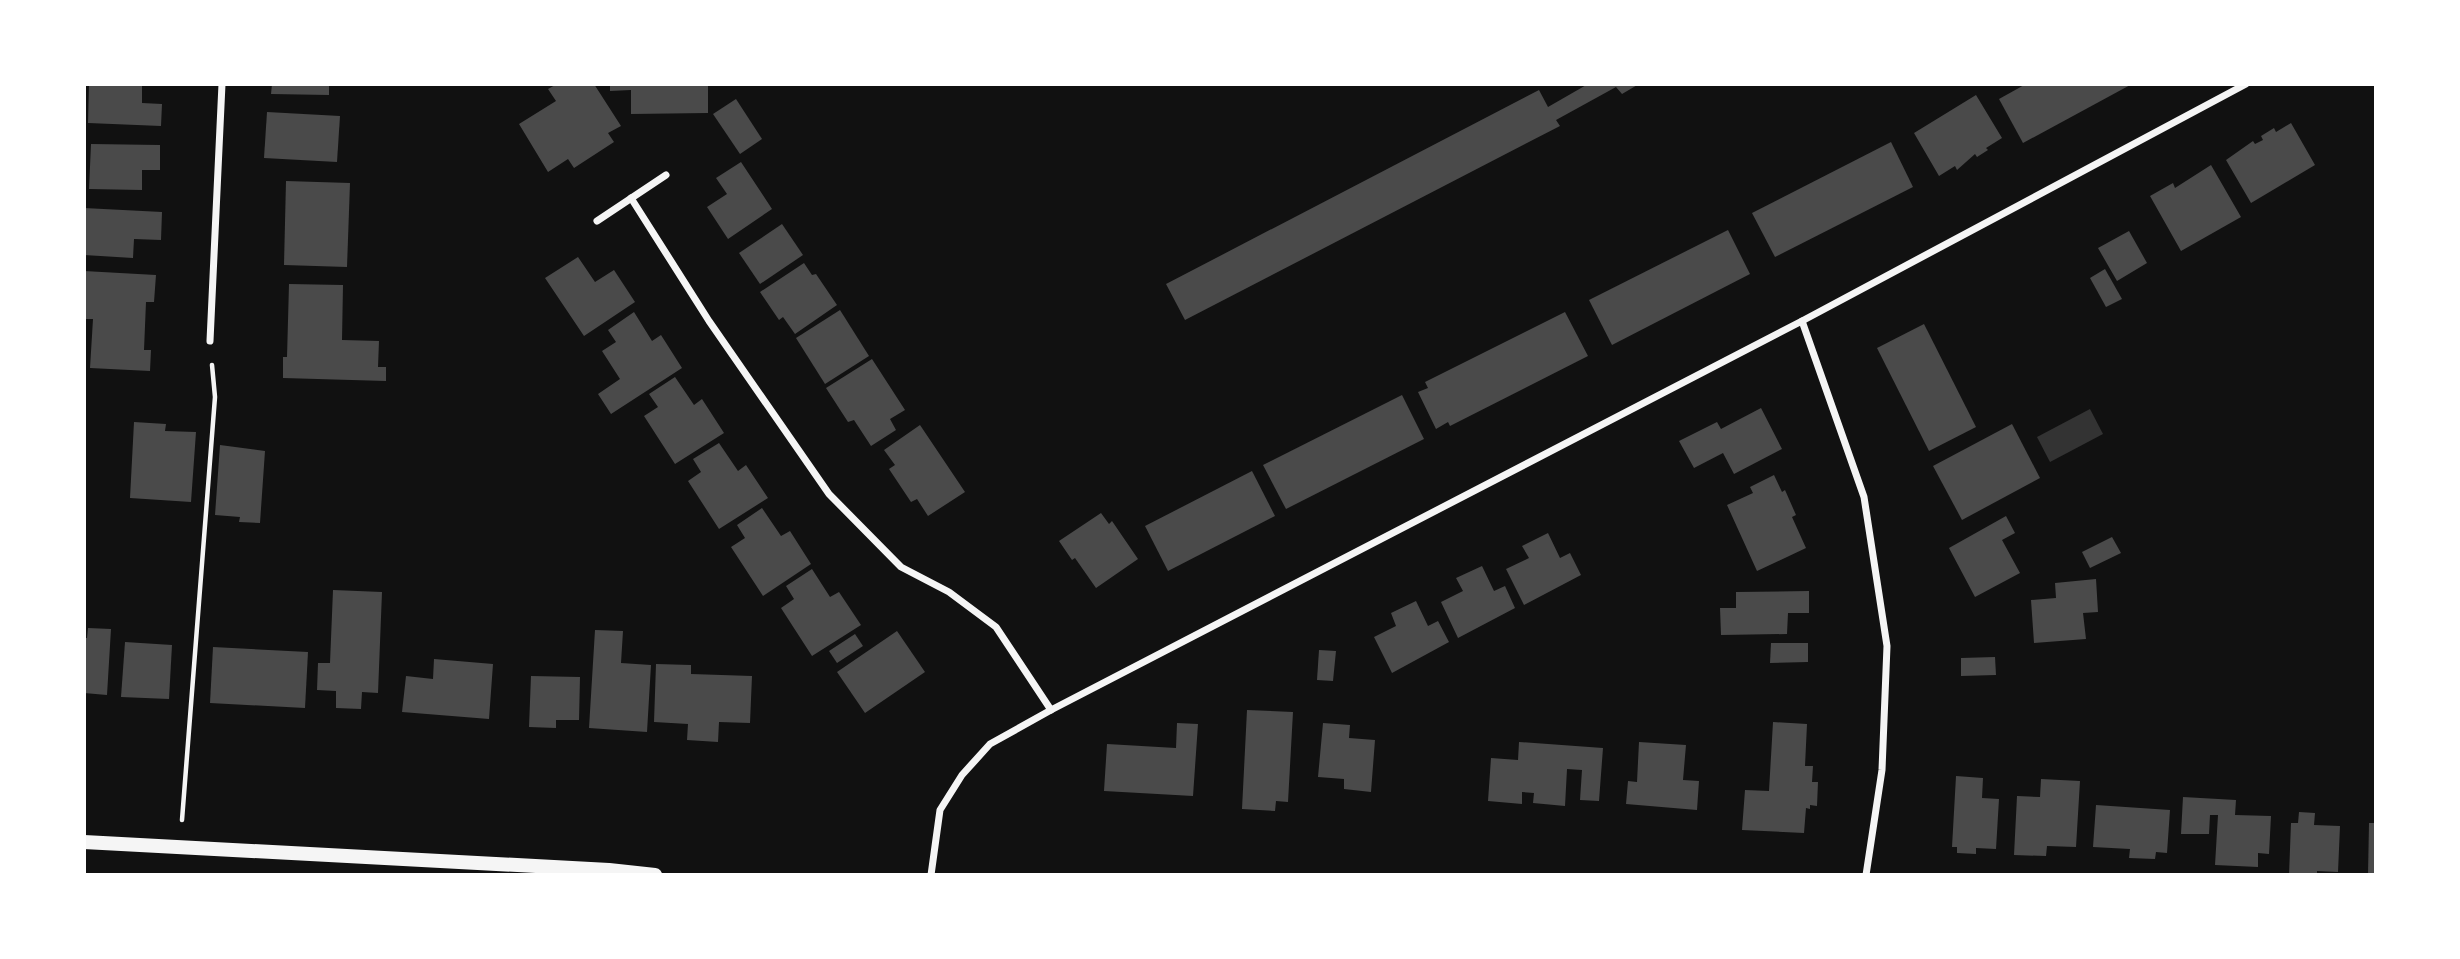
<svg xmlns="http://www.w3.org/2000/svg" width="2460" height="959" viewBox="0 0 2460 959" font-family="'Noto Serif',serif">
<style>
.water{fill:#333}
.building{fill:#4a4a4a}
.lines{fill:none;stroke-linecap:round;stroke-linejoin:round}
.path{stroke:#f5f5f5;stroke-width:4.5}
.minor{stroke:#f5f5f5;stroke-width:7}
.secondary{stroke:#f5f5f5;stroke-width:14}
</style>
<rect width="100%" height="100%" fill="#111"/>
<polygon class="water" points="2090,409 2103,434 2050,462 2037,437"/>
<g class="building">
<polygon points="89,84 142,84 142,103 162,104 161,126 88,123"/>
<polygon points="272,84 329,84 329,95 271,94"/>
<polygon points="557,84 594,84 621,126 608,133 614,142 574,168 568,159 548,172 519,124 556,101 548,89"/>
<polygon points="610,84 708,84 708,113 631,114 631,90 610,91"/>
<polygon points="1588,84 1639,84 1622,94 1616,87 1556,120 1560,126 1185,320 1166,284 1539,90 1548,107"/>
<polygon points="2026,84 2132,84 2023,143 1999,99"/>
<polygon points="1976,95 2002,138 1986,148 1988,150 1977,157 1975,154 1957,170 1955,166 1939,176 1914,133"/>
<polygon points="736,99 762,139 740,154 713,114"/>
<polygon points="267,112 340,116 337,162 264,158"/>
<polygon points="2291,123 2315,165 2251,203 2226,160 2253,141 2255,144 2263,140 2261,136 2274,128 2276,132"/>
<polygon points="1891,142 1913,187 1775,257 1752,213"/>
<polygon points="91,144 160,145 160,170 142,170 142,190 89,189"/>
<polygon points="741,162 772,209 728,239 707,207 727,194 716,178"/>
<polygon points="2211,165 2241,217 2181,251 2150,196 2173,183 2175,188"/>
<polygon points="286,181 350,183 347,267 284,265"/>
<polygon points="84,208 162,212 161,240 134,239 133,258 84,255"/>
<polygon points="782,224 803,255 760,284 739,253"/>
<polygon points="1728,230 1750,274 1612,345 1589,300"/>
<polygon points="2129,231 2147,263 2117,281 2098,248"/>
<polygon points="578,257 595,282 614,270 635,302 584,336 545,278"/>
<polygon points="804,263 812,275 816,274 837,305 795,334 783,317 779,320 760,292"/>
<polygon points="2105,269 2122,299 2106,307 2090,278"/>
<polygon points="84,271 156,275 154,302 146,302 144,350 151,350 150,371 90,368 93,319 84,319"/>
<polygon points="289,284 343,285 342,340 379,341 378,367 386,367 386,381 283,378 283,357 287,357"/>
<polygon points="840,310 869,356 825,384 796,338"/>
<polygon points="634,312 652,341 661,335 682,368 611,414 598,394 620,379 602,351 616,342 608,330"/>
<polygon points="1565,312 1588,356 1450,426 1448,422 1436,429 1418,392 1428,388 1425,382"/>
<polygon points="1924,324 1976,427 1929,451 1877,348"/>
<polygon points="872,359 905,410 890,419 896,430 871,446 854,420 848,422 826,388"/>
<polygon points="675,377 694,405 702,399 724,433 675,464 644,416 658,407 649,394"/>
<polygon points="1402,395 1424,439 1286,509 1263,465"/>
<polygon points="1761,408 1782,449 1734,474 1723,453 1694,468 1679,441 1717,422 1721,429"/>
<polygon points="134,422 166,424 165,431 196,432 191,502 130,498"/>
<polygon points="2012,424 2040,478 1962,520 1933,466"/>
<polygon points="920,425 965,492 928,516 917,499 911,502 889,469 895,465 884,450"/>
<polygon points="719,443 738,471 746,465 768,498 719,529 688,481 701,472 693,459"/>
<polygon points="220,445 265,451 260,523 239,522 240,517 215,515"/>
<polygon points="1252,471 1275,516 1168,571 1145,526"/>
<polygon points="1774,475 1782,492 1785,490 1796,515 1792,517 1806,548 1757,571 1727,505 1753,493 1750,487"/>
<polygon points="762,508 781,536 790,531 811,564 763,596 731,547 745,538 737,525"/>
<polygon points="1101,513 1109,524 1112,521 1138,559 1096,588 1075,558 1072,560 1059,541"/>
<polygon points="2006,516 2015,533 2002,540 2020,573 1975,597 1949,548"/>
<polygon points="1548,533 1560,558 1570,553 1581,575 1524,605 1506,569 1529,558 1522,546"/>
<polygon points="2112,537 2121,553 2090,568 2082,552"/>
<polygon points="1482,566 1494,591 1505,586 1515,608 1458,638 1441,602 1463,591 1456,578"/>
<polygon points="812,569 830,597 839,592 861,625 812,656 781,608 794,599 786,586"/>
<polygon points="2096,579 2098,612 2083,613 2086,639 2034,643 2031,600 2056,598 2055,583"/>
<polygon points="333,590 382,592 378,693 362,692 361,709 336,708 336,691 317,690 318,663 330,663"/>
<polygon points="1809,591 1809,613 1788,613 1787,634 1721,635 1720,608 1736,608 1736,592"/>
<polygon points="1416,601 1428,626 1438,621 1449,642 1392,673 1374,637 1396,626 1391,613"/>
<polygon points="88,628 111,629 107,695 84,693 84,638 87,638"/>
<polygon points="595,630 623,631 621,663 651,665 647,732 589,728"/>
<polygon points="897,631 925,672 865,713 837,672"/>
<polygon points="855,634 863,646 837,663 829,651"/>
<polygon points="125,642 172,645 169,699 121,697"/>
<polygon points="1771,643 1808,643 1808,662 1770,663"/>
<polygon points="213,647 308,652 305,708 210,703"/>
<polygon points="1319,650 1336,651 1333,681 1317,680"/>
<polygon points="1995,657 1996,675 1961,676 1961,658"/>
<polygon points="434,659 493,664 489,719 402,712 406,676 433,679"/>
<polygon points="656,664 691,665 691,674 752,676 750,723 719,722 718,742 687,740 688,724 654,722"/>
<polygon points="531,676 580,677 579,720 556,720 556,728 529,727"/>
<polygon points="1247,710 1293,712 1288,802 1276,801 1275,811 1242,809"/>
<polygon points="1773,722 1807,724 1805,766 1813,766 1812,782 1818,782 1817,806 1810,805 1810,809 1806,808 1804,833 1742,830 1745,790 1769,791"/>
<polygon points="1177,723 1198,724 1193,796 1104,791 1107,744 1176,748"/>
<polygon points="1323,723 1350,725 1349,738 1375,740 1371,792 1344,789 1344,779 1318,777"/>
<polygon points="1519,742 1603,748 1599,801 1580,800 1582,770 1567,769 1565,806 1533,803 1534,793 1522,792 1522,804 1488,801 1491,758 1518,760"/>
<polygon points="1639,742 1686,745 1683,780 1699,781 1697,810 1626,804 1628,781 1637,782"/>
<polygon points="1956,776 1983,778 1982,798 1999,799 1996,849 1976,848 1976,854 1957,853 1957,847 1952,847"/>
<polygon points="2041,779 2080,781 2076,847 2047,846 2046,856 2014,855 2017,796 2040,797"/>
<polygon points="2183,797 2236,800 2235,815 2271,816 2269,854 2258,853 2258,867 2215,865 2218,815 2210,815 2209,834 2181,834"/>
<polygon points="2096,805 2170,810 2167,853 2156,852 2155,859 2129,858 2130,849 2093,847"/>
<polygon points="2299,812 2315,813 2314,825 2340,826 2338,872 2317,871 2317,875 2289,875 2291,823 2298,823"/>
<polygon points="2369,823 2376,823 2376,875 2368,875"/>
</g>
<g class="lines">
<polyline class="path" points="182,820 215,397 212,365"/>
<g class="minor">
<polyline points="631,198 709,321 829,494 901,567 949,592 996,627 1051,710"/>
<polyline points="597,221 666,175"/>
<polyline points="1802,321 1864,497 1887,646 1882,770 1866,875"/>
<polyline points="210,341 222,84"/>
<polyline points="931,875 940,810 962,775 990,744 1051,710 1802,321 2246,84"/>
</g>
<polyline class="secondary" points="84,842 609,870 655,875"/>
</g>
<rect width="2460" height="959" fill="none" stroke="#ffffff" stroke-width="172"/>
</svg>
